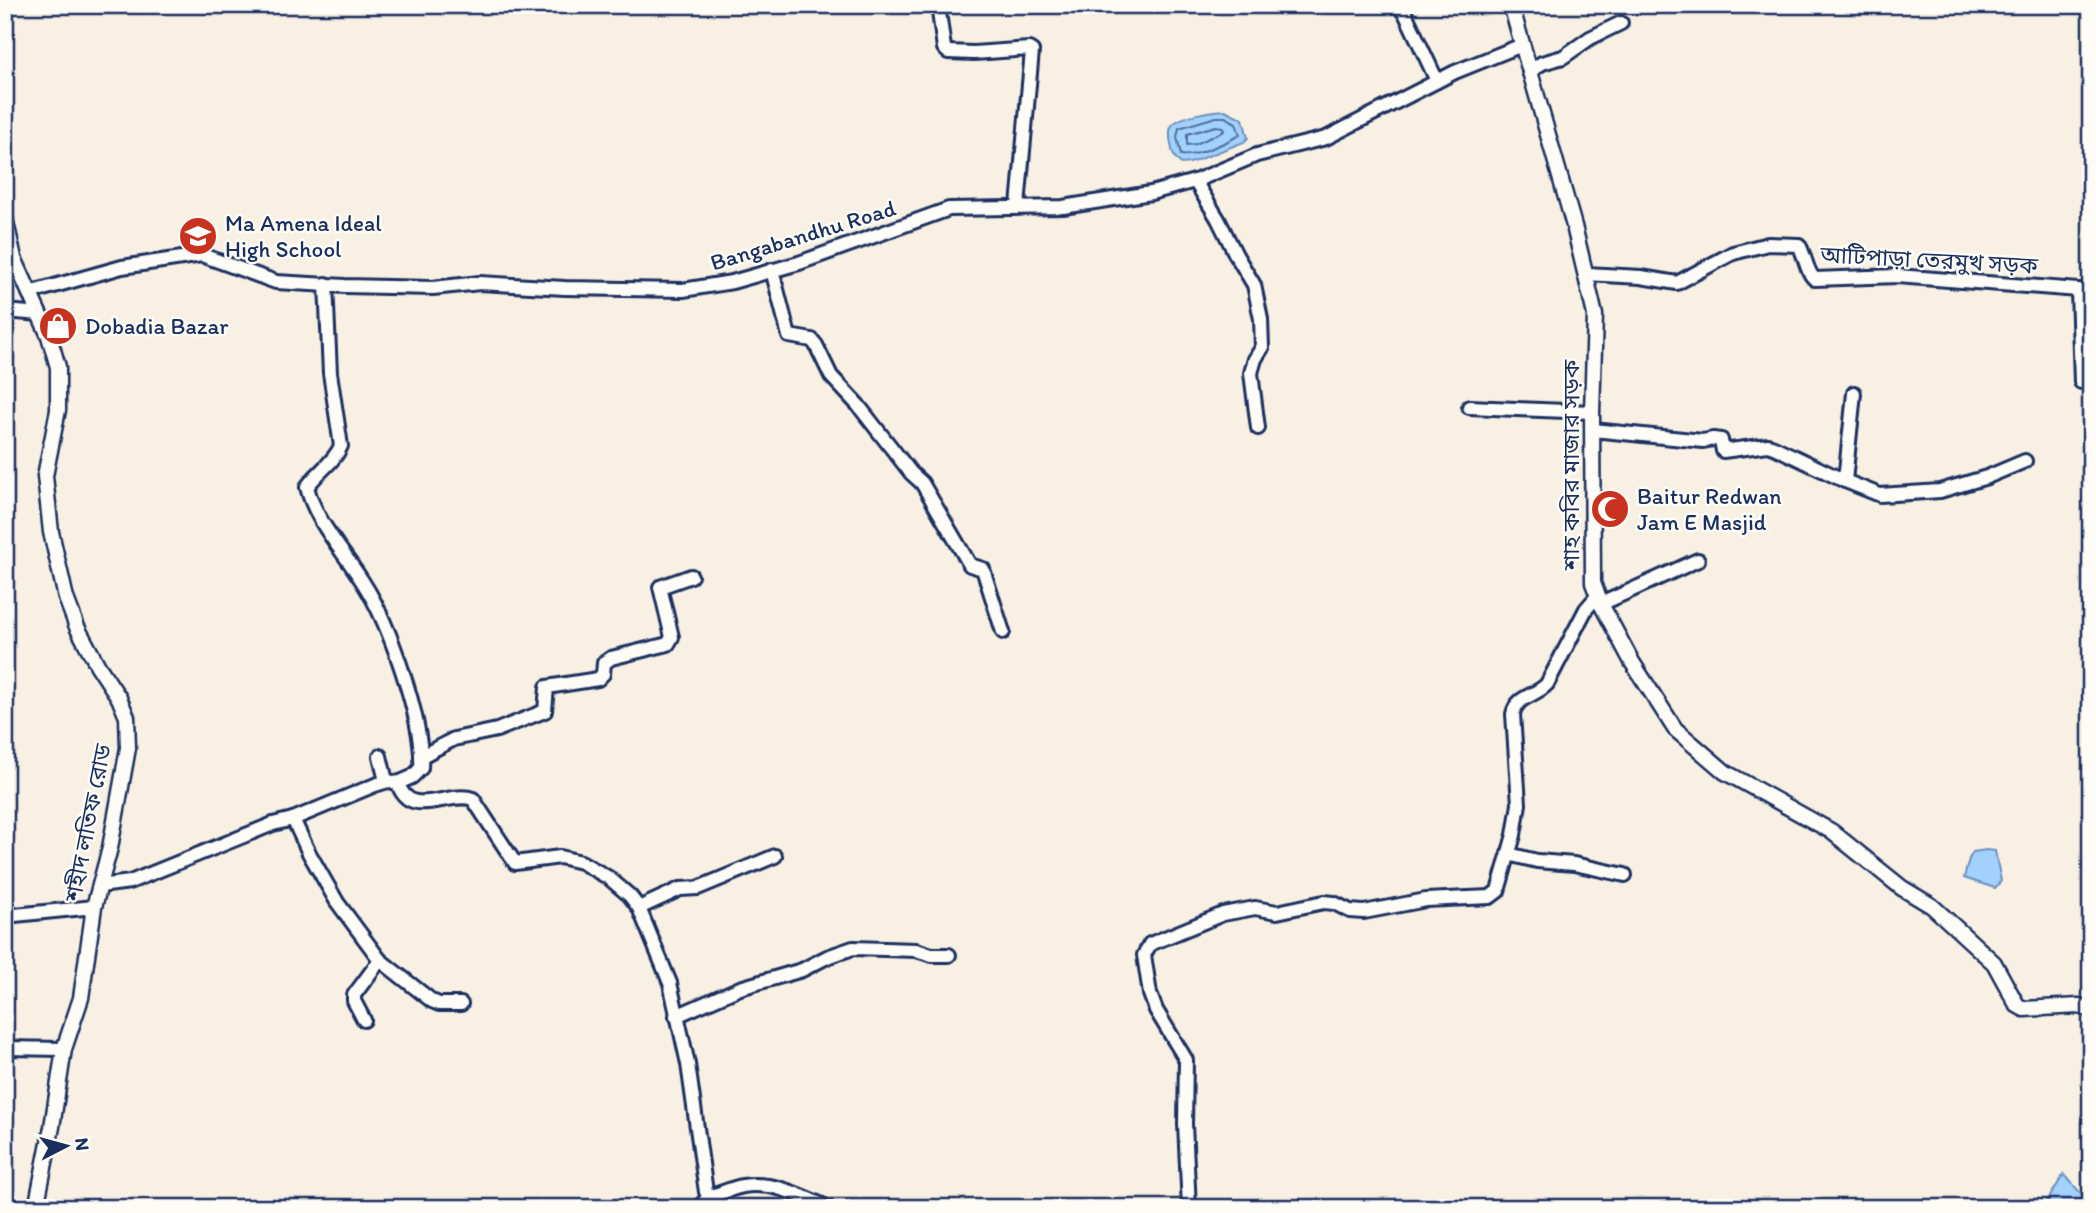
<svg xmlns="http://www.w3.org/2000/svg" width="2096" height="1213" viewBox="0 0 2096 1213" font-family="Itim,'Noto Sans Bengali',sans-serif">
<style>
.water{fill:#a2d1fe;stroke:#6c90be;stroke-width:2}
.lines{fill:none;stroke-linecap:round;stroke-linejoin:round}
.shore{stroke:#51709e;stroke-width:2}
.minor-casing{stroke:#1b2f5e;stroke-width:18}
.tertiary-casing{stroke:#1b2f5e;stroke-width:19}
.minor{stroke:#fdfcf7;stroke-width:12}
.tertiary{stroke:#fdfcf7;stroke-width:14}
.labels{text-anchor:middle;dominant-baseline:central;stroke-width:5;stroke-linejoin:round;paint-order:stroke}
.poi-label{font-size:23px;fill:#1b2f5e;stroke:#fdfcf7;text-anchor:start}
.street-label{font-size:23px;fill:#1b2f5e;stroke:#fdfcf7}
</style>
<rect width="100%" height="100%" fill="#f7f0e3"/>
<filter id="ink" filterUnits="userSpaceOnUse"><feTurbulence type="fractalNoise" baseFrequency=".0143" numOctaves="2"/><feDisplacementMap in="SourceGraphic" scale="14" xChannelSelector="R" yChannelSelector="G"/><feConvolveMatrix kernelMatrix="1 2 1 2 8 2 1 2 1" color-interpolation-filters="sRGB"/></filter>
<g filter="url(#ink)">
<g class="water">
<path d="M 1225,110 L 1243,119 L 1248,138 L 1244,142 L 1190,163 L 1181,164 C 1174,158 1172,153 1171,144 C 1170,139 1169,132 1171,127 C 1177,115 1213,111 1225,110 Z"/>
<polygon points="1986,850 1995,851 2001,881 1995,888 1964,878 1969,859 1973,852"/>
<polygon points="2064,1174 2085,1198 2091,1208 2043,1208"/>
</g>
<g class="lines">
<g class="shore">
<path d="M 1216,117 L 1225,117 L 1236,123 L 1240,135 C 1227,142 1194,158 1181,155 L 1177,137 L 1179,128 Z"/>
<polygon points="1216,126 1223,127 1224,131 1196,144 1187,145 1187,134"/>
</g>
<defs>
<g id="minor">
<polyline points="938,5 944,48 948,52 974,53 1029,49 1032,51 1018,206"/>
<polyline points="1398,5 1405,13 1437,81"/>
<polyline points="1529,72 1542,63 1563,57 1590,38 1621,23"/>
<polyline points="1195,181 1218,219 1236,255 1254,285 1261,319 1262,348 1255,359 1251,373 1258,428"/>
<polyline points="772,270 789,336 812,340 816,345 831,376 858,405 911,473 922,483 970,565 983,569 1003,632"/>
<path d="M 1586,274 L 1641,277 L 1677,283 L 1733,253 L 1768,244 L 1799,245 C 1805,255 1807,274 1815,279 L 1897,276 L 2091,291"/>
<path d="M 326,284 L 330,373 L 341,446 C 333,464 317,472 307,487 C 316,523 345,553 364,584 C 389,623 424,722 421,768 L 412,777 L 398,783 C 409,821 449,790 473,799 L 515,863 L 560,857 L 581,862 L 609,878 L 630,896 L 639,908 L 670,983 L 688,1064 L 706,1192 L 710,1196 C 721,1194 731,1188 743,1186 C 774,1181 801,1196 829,1208"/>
<polyline points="2078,290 2081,382"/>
<polyline points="29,293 122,267 202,255 276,282 345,286 433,288 480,283 565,288 683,290 732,282 799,263 949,209 1063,207 1151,193 1195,181 1257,155 1326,138 1455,72 1522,45"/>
<polyline points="5,311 40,314"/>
<polyline points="1469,407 1592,412"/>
<polyline points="1593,430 1703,441 1713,439 1721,440 1723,451 1768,445 1774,447 1845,481 1880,495 1940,491 1987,477 2025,461"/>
<polyline points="1845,481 1854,393"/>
<polyline points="1601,604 1698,560"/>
<polyline points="380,756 386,781"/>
<polyline points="422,756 454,739 497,730 545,711 547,687 598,679 603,674 604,663 611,658 668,644 672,637 660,587 691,576"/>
<polyline points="293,819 309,853 337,902 380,960 354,995 354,1001 364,1020"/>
<polyline points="1508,854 1537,861 1574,864 1625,875"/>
<polyline points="100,886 130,882 273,824 293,819 375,785 388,781 398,783"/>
<polyline points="639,908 680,889 698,888 775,856"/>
<polyline points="5,916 94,907"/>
<polyline points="380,960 432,1001 439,1004 461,1004"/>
<polyline points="676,1016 740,988 802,970 827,957 853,948 916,950 932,955 949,955"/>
<polyline points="5,1048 64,1049"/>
<polyline points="698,1208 710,1196"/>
<path d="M 1189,1208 L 1185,1124 L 1186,1060 L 1156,1010 L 1150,994 L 1144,955 L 1150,944 L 1223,914 L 1255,908 L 1277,912 L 1324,902 L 1334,903 L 1350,911 L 1364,912 L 1426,900 L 1490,897 L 1498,891 L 1514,835 L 1519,804 L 1513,714 C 1517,695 1535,697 1547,684 L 1586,609 L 1598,595"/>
</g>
<g id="tertiary">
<polyline points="1511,5 1574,226 1595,315 1592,412 1593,583 1601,604 1632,662 1675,729 1725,772 1831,831 1902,888 1932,906 1994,963 2017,1005 2024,1009 2079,1006 2091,1010"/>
<polyline points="5,218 14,258 49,336 58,367 58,410 45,476 51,532 66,598 77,627 98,666 119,698 127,717 128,748 110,848 94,907 81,998 64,1049 52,1127 36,1208"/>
</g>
</defs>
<use href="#minor" class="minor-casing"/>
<use href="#tertiary" class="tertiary-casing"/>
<use href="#minor" class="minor"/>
<use href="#tertiary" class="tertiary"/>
</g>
</g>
<defs>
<symbol id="school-disc" viewBox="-11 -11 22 22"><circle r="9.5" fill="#c8321e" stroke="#fdfcf7"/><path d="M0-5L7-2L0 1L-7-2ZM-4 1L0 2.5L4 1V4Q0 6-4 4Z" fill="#fff"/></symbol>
<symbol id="shop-disc" viewBox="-11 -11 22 22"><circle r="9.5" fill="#c8321e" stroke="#fdfcf7"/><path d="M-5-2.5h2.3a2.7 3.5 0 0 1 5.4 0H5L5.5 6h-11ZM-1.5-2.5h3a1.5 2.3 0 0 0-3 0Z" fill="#fff"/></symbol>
<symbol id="mosque-disc" viewBox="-11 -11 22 22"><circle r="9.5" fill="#c8321e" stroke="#fdfcf7"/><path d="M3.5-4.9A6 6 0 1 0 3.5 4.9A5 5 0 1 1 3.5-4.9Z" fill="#fff"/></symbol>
</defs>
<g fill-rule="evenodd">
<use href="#school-disc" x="176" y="214" width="44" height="44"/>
<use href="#shop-disc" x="36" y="304" width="44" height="44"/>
<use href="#mosque-disc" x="1588" y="487" width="44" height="44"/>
</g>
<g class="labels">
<g class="poi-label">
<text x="225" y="223">Ma Amena Ideal<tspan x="225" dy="26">High School</tspan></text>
<text x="85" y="326">Dobadia Bazar</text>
<text x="1637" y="496">Baitur Redwan<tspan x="1637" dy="26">Jam E Masjid</tspan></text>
</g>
<g class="street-label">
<text transform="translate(803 235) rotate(-17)">Bangabandhu Road</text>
<text transform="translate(1929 260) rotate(3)">আটিপাড়া তেরমুখ সড়ক</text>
<text transform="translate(1571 465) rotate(-90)">শাহ কবির মাজার সড়ক</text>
<text transform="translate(88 823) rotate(-79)">শহীদ লতিফ রোড</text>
</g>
</g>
<rect width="2096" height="1213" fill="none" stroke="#fdfcf7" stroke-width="28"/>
<rect x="14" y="14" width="2068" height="1185" fill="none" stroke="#1b2f5e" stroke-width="2.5" filter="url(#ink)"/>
<g transform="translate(66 1146) rotate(84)" stroke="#fdfcf7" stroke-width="5" paint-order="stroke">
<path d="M0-5L12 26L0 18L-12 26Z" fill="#1b2f5e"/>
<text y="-10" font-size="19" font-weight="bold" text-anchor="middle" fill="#1b2f5e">N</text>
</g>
</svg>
